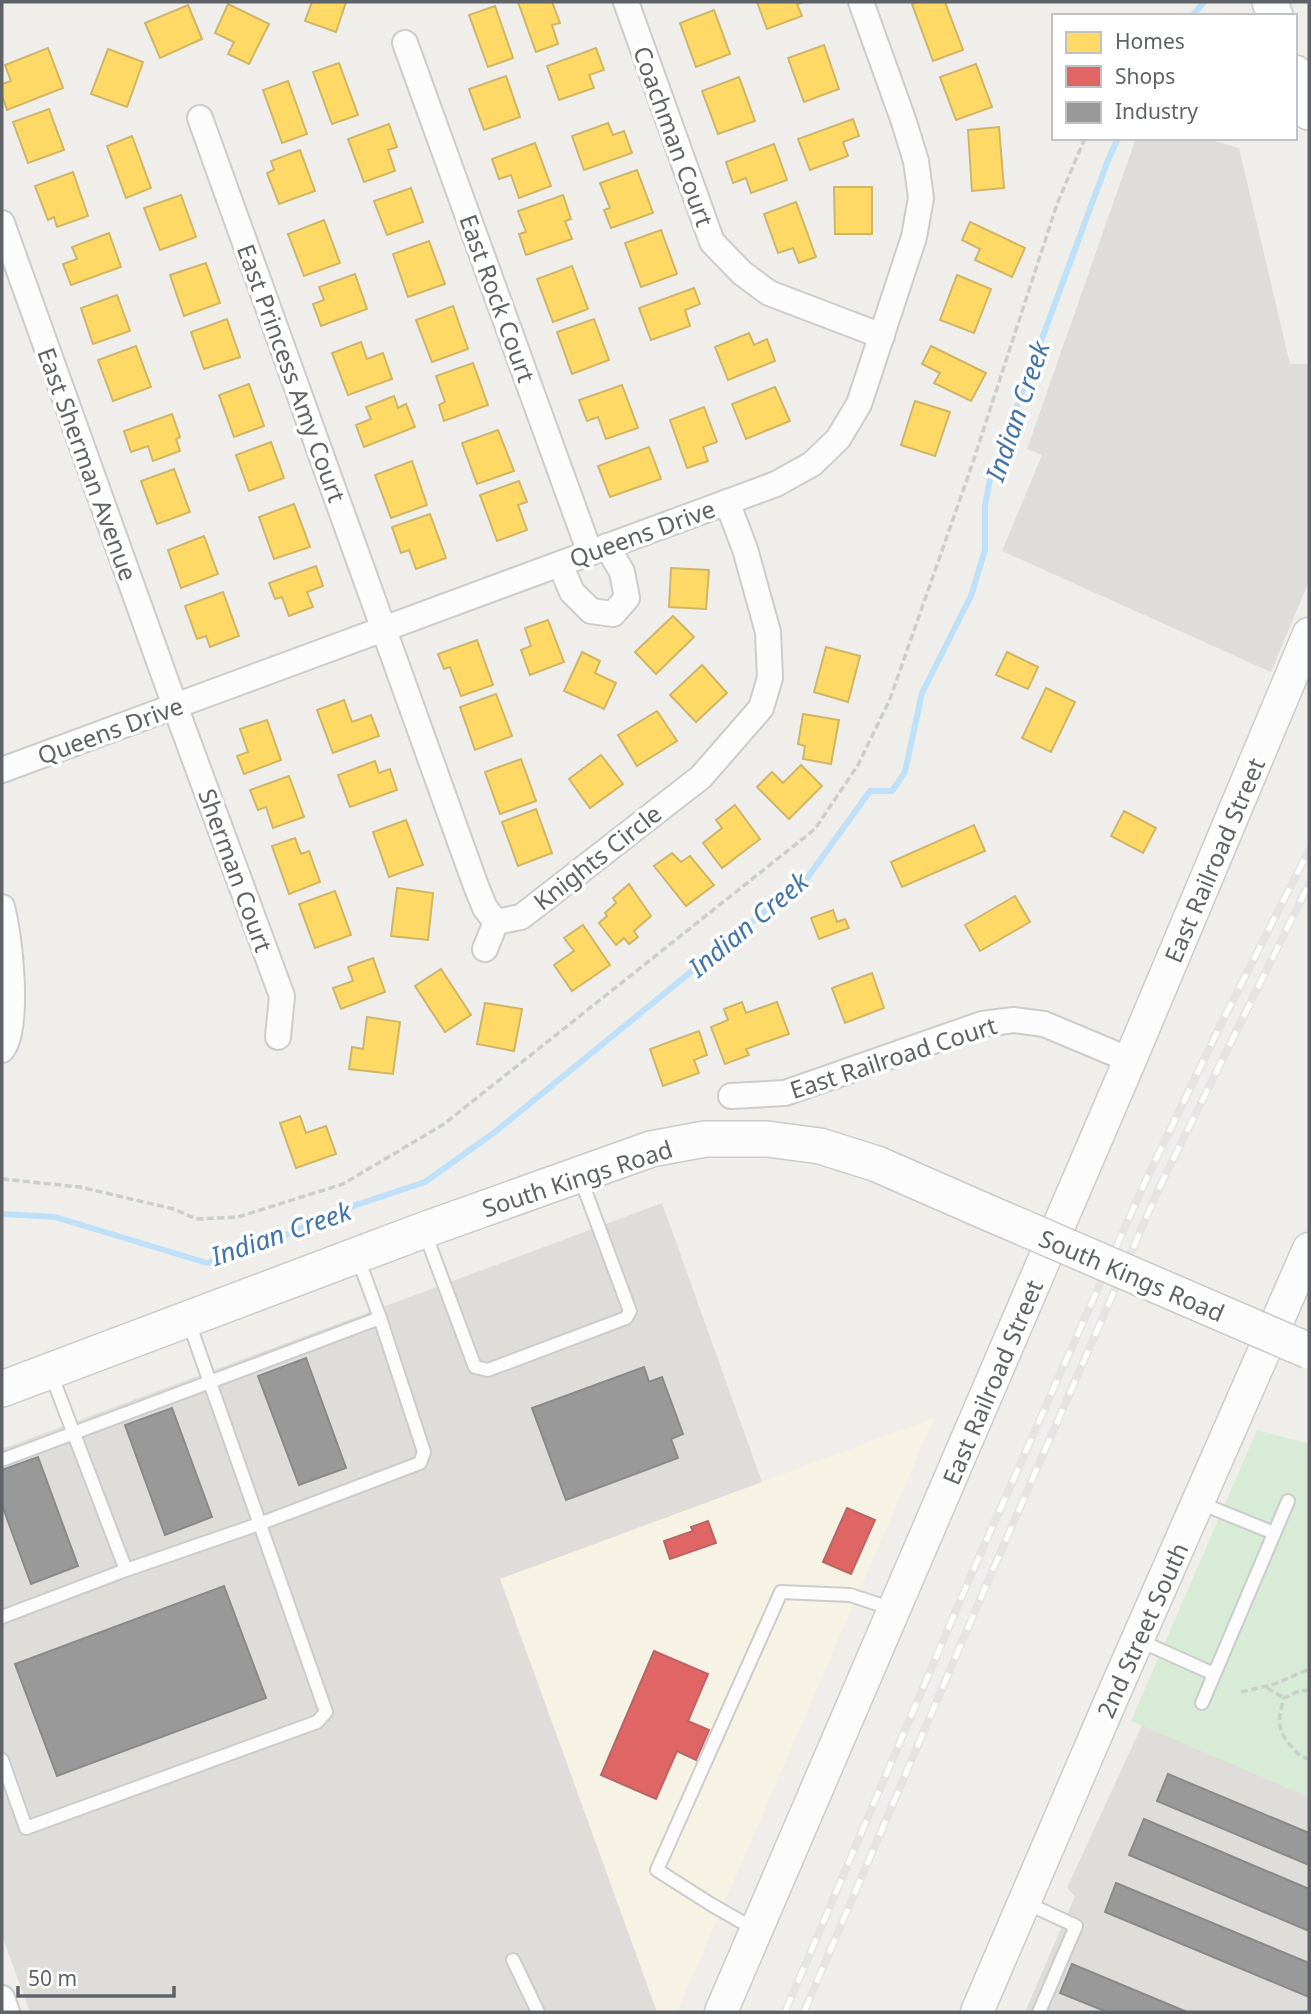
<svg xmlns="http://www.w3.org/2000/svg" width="1311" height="2014" viewBox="0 0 1311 2014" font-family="'Noto Sans',sans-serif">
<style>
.commercial{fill:#f7f3e4}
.industrial{fill:#dfddda}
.green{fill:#d8ebd6}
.homes{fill:#ffd966;stroke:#cfb667;stroke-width:2}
.shops{fill:#e06666;stroke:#b96567;stroke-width:2}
.industry{fill:#999;stroke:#88898a;stroke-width:2}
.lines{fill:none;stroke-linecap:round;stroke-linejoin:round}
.stream{stroke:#bfe0f9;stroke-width:6}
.service-casing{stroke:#cbcccc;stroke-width:16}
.minor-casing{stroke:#cbcccc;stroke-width:28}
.tertiary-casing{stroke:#cbcccc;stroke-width:35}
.secondary-casing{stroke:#cacacb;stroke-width:38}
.path{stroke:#cacfcc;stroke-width:3.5;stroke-dasharray:7 3.5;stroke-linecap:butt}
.service{stroke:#fdfcfc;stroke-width:12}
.minor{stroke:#fdfcfc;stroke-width:24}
.tertiary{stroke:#fdfcfc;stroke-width:32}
.secondary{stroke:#fdfcfc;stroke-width:35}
.rail-casing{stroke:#e4e4e4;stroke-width:8}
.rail{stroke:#fff;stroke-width:5;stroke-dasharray:16;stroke-linecap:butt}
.secondary-bridge-casing{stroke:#cacacb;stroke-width:38;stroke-linecap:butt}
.secondary-bridge{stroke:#fdfcfc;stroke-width:35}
.labels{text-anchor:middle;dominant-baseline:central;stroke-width:7;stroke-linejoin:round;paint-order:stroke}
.street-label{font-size:24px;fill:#5f6368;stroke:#fff}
.water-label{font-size:26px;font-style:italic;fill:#4174aa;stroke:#fff}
</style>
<rect width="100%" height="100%" fill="#efeeea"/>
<polygon class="commercial" points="934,1418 677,2012 657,2012 500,1579"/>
<g class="industrial">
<polygon points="1136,138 1204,138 1239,148 1290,364 1309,364 1309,581 1271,672 1002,551 1042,455 1027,449"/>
<polygon points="662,1203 762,1482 500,1579 657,2012 30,2012 2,1936 2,1449"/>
<polygon points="1142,1725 1309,1797 1309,2012 1025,2012 1075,1896 1067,1888"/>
</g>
<polygon class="green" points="1257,1430 1309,1444 1309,1797 1131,1721"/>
<g class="homes">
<polygon points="312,2 346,2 336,32 305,21"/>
<polygon points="518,2 552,2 560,23 552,25 558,44 536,52"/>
<polygon points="757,2 804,2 797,4 802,16 767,29"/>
<polygon points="918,2 945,2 963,50 933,61 912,4"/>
<polygon points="228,4 269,24 249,64 228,54 234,42 215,33"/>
<polygon points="188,5 202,39 160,58 145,23"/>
<polygon points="495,6 513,58 488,67 469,15"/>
<polygon points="714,10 730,54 696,67 680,23"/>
<polygon points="824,45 839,89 804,102 788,58"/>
<polygon points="48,48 63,88 7,110 2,95 2,84 11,81 5,65"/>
<polygon points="596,48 604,70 589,75 594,88 559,100 547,66"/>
<polygon points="108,49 143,62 127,107 91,94"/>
<polygon points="339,63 358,115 332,124 313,72"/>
<polygon points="976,64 992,107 956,120 940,77"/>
<polygon points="506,76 520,117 484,130 469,89"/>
<polygon points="739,77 755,121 718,134 702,91"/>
<polygon points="288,81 307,134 282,143 263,90"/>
<polygon points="49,109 64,150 28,163 13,122"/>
<polygon points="853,119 859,136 843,142 848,156 810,170 798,139"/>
<polygon points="608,123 613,135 624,131 632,153 584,170 572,136"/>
<polygon points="389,124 397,147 388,150 395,171 364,182 348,139"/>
<polygon points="999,127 1004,188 972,191 968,130"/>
<polygon points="132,136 151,188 126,198 107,146"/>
<polygon points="535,143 551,186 519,198 511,175 499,179 492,159"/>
<polygon points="774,144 787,180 751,193 746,178 733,183 726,162"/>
<polygon points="300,150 315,191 279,204 267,173 274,170 271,161"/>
<polygon points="637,170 653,213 611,228 604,210 610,208 600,183"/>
<polygon points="73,172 88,216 57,227 54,217 48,220 35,186"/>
<polygon points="834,187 872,187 872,234 835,234"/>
<polygon points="411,188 423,222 387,235 374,201"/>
<polygon points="181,195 196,237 160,250 144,208"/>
<polygon points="563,195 571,219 565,221 572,239 526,255 519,234 526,232 518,211"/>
<polygon points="796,202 816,257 799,263 793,248 778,253 764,214"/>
<polygon points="324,220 340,263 304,276 288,234"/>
<polygon points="970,222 1025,248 1012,277 975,260 980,249 962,240"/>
<polygon points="661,230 677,274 641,287 625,243"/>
<polygon points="109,233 121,267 71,285 63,264 77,259 72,247"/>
<polygon points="429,241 445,284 408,297 393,254"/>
<polygon points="206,263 220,303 184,316 170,275"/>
<polygon points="572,266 588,309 553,322 537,279"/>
<polygon points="355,274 367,309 321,326 313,304 324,300 319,287"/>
<polygon points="957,275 991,289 974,333 940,320"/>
<polygon points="694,288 700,304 685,310 690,326 651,340 639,308"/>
<polygon points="117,295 130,331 93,344 81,308"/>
<polygon points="453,306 468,349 432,362 416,320"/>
<polygon points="227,319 240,357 204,369 191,332"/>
<polygon points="594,319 609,360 572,374 557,332"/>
<polygon points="749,333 754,345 767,339 775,361 728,380 715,347"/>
<polygon points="361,342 367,359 383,353 392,379 348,395 332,353"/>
<polygon points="136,346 151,387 113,401 98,360"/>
<polygon points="931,346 986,373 971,401 934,383 940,373 922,364"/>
<polygon points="473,363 488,405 444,421 439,405 445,402 436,376"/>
<polygon points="249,384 264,426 234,437 219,395"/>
<polygon points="622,385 638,428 606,439 598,417 587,421 579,400"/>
<polygon points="775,387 790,421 746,439 732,404"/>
<polygon points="394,396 398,408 406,404 415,427 364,447 356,425 371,419 366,407"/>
<polygon points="915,401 950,412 935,456 901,445"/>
<polygon points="704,407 717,442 703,447 708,461 687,468 670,420"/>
<polygon points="172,414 180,437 176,439 180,451 153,461 148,446 131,452 124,431"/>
<polygon points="498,430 514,471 477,484 462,443"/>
<polygon points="271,442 284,478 249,491 236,455"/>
<polygon points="649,447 661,479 610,497 598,466"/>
<polygon points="412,461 427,505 391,518 375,475"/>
<polygon points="174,469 190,512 157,524 141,481"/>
<polygon points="519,481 527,502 518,505 527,530 497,541 480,495"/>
<polygon points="294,504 310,547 274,559 259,517"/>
<polygon points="430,514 446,558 416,569 409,550 401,553 392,527"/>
<polygon points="204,536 218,574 181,588 168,550"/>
<polygon points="316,566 323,586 307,592 313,607 289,616 282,597 275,599 269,583"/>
<polygon points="671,568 709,570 706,609 669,607"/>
<polygon points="223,592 239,636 210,647 206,636 197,639 185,606"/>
<polygon points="673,616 694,637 656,674 635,652"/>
<polygon points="548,620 564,662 530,675 521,650 531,646 525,628"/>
<polygon points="477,640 493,685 461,696 450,667 444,669 438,654"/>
<polygon points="826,647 860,656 848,702 814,692"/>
<polygon points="582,652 600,661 595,673 616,683 604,709 564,691"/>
<polygon points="1007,652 1038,667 1028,689 996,675"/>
<polygon points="702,665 727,693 696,722 670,695"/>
<polygon points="1046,688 1075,702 1051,752 1022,738"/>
<polygon points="496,694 512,736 475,750 460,707"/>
<polygon points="344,700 352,722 371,715 379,736 333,753 317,710"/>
<polygon points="657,711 677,741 637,766 618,735"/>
<polygon points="803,714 839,720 831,764 803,759 805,746 798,744"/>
<polygon points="267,720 281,760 244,774 237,756 248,752 240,729"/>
<polygon points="601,755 623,784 590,808 569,779"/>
<polygon points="521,759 536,801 500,814 485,772"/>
<polygon points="375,761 379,773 390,769 397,790 350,807 338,775"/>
<polygon points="801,765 822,786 789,819 757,787 772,772 783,783"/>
<polygon points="289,776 304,817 273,828 266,807 258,810 250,790"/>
<polygon points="735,805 760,839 722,868 703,843 722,828 716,820"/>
<polygon points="536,809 552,853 518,866 502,822"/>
<polygon points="1124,811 1156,828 1143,853 1111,836"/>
<polygon points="406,820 423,865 389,877 373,832"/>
<polygon points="974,825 985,851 902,887 891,862"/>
<polygon points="295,838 301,854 309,851 320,882 289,894 272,846"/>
<polygon points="672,853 681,862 690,856 714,885 686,906 654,866"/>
<polygon points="629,884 651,916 634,931 638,937 629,944 624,938 616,945 599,923 607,916 605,913 616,903 613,898"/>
<polygon points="397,888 433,893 428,940 391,936"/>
<polygon points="335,891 351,935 315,948 299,904"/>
<polygon points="1015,896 1030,922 980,951 965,925"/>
<polygon points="833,910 837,922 845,919 849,928 819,939 811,918"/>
<polygon points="583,925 610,965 572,991 554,965 574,951 564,938"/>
<polygon points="373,958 385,992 341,1009 333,988 353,981 348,967"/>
<polygon points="441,969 471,1015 445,1032 415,986"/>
<polygon points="872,973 884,1008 845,1023 832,988"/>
<polygon points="742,1002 746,1013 777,1002 789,1034 746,1049 749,1055 725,1064 711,1027 728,1020 724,1009"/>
<polygon points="485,1003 522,1009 514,1051 477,1044"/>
<polygon points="367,1017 400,1022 393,1074 349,1069 352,1047 363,1049"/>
<polygon points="699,1031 707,1055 694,1060 699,1073 663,1086 650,1049"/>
<polygon points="300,1116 306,1133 326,1126 336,1154 296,1168 280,1123"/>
</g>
<g class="shops">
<polygon points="847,1508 875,1520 851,1574 823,1562"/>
<polygon points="708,1521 716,1543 670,1559 664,1541 693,1531 691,1527"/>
<polygon points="654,1651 708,1674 688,1721 709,1730 696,1760 677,1751 656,1799 601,1775"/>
</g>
<g class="industry">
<polygon points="306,1358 346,1468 299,1485 258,1376"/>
<polygon points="644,1367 649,1382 662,1377 683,1434 671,1439 678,1458 566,1500 532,1408"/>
<polygon points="172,1408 212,1517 165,1535 125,1425"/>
<polygon points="38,1457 78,1566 31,1584 2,1505 2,1470"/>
<polygon points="224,1586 266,1698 57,1776 15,1664"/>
<polygon points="1168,1774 1309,1833 1309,1865 1157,1801"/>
<polygon points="1144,1819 1309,1889 1309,1931 1129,1855"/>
<polygon points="1116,1883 1309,1963 1309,1997 1105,1912"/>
<polygon points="1072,1964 1187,2012 1107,2012 1060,1993"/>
</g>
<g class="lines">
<g class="stream">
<polyline points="1192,16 1204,2"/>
<polyline points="2,1214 55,1217 207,1263 272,1241 356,1205 425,1182 495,1132 764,912 805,881 870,791 892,791 905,772 922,693 971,596 985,550 985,506 990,479 1108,160 1118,138"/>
</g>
<defs>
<g id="service">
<polyline points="425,1233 475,1367 488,1370 626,1318 630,1311 580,1177"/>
<polyline points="51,1374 126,1570"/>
<polyline points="2,1460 380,1318"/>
<polyline points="1200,1503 1274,1533"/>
<polyline points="2,1617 126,1570 259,1524 420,1463 424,1452 380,1318 357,1256"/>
<polyline points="1138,1640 1214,1674"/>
<polyline points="1202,1703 1288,1501"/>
<polyline points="2,1760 26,1828 317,1722 326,1712 188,1320"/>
<polyline points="1024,1902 1076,1926 1039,2012"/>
<polyline points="756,1930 712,1905 657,1870 781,1592 850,1595 893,1609"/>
<polyline points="513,1960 538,2012"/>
</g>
<g id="minor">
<polyline points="626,2 712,242 742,273 769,293 882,336"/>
<polyline points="405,43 590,553"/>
<polyline points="200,118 476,886 485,908 496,922 521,917 701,777 761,708 770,678 768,632 745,549 727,502"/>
<polyline points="2,223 175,706 282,996 278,1037"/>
<polyline points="560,564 572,592 591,611 613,614 627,598 622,572 607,546"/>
<polyline points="2,770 776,484 812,464 838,439 859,404 914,237 921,198 916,161 904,122 861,2"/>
<path d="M 2,907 C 10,935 20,1028 2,1050"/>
<polyline points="485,949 496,922"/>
<polyline points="731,1096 785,1093 982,1024 1014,1020 1044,1024 1130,1060"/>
<polyline points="2,1998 7,2012"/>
</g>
<g id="tertiary">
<polyline points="721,2012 1130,1060 1309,634"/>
<polyline points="977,2012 1111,1700 1309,1249"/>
</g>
<g id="secondary">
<polyline points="1270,2 1275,16"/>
<polyline points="1295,73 1309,112"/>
<polyline points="2,1389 424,1230 651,1149 705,1139 767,1139 820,1146 877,1164 982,1210"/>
</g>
</defs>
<use href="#service" class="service-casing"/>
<use href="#minor" class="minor-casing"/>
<use href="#tertiary" class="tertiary-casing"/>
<use href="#secondary" class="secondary-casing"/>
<g class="path">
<polyline points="2,1179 80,1187 174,1209 196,1219 238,1217 343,1184 444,1124 815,829 858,765 890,699 972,465 1057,204 1085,138"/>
<polyline points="1267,1688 1284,1698"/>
<path d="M 1309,1690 L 1299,1691 L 1284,1698 C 1278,1718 1276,1729 1291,1746 C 1297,1753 1300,1757 1309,1759"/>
<polyline points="1241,1692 1275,1684 1309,1669"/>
</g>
<use href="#service" class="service"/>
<use href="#minor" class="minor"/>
<use href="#tertiary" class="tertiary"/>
<use href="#secondary" class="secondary"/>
<defs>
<g id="rail">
<polyline points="785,2012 968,1582 1145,1182 1224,1018 1309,850"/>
<polyline points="804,2012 985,1588 1160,1186 1309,884"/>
</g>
</defs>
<use href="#rail" class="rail-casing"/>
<use href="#rail" class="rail"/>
<defs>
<polyline id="secondary-bridge" points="982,1210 1309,1351"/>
</defs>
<use href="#secondary-bridge" class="secondary-bridge-casing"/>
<use href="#secondary-bridge" class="secondary-bridge"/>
</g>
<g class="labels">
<g class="street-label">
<text transform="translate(674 136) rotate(70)">Coachman Court</text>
<text transform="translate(498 298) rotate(70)">East Rock Court</text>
<text transform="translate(292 373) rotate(70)">East Princess Amy Court</text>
<text transform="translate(88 464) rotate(70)">East Sherman Avenue</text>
<text transform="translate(642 533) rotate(-20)">Queens Drive</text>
<text transform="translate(110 730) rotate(-20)">Queens Drive</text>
<text transform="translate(597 857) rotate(-38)">Knights Circle</text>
<text transform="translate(1214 860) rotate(-67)">East Railroad Street</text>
<text transform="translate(236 870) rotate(70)">Sherman Court</text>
<text transform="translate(893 1057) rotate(-18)">East Railroad Court</text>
<text transform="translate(577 1178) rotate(-18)">South Kings Road</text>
<text transform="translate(1132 1275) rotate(23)">South Kings Road</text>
<text transform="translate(992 1382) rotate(-67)">East Railroad Street</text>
<text transform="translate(1142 1630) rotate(-66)">2nd Street South</text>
</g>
<g class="water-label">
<text transform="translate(1017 411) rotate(-71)">Indian Creek</text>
<text transform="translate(748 924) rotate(-40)">Indian Creek</text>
<text transform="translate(281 1233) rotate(-19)">Indian Creek</text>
</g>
</g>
<rect width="1311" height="2014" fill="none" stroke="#5f6368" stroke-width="7"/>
<rect x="1052" y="14" width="245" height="126" fill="#ffffff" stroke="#bfc1c3" stroke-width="2"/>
<rect x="1066" y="32" width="35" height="21" fill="#ffd966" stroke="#bfc1c3" stroke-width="2"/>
<text x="1115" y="49" font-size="21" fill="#5f6368">Homes</text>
<rect x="1066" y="66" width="35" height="21" fill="#e06666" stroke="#bfc1c3" stroke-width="2"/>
<text x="1115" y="84" font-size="21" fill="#5f6368">Shops</text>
<rect x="1066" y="102" width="35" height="21" fill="#999999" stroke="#bfc1c3" stroke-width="2"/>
<text x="1115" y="119" font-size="21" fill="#5f6368">Industry</text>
<path d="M18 1986v10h156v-10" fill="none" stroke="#5f6368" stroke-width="3.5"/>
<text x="28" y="1986" font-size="21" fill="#5f6368" stroke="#ffffff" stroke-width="5" paint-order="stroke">50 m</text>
</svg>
